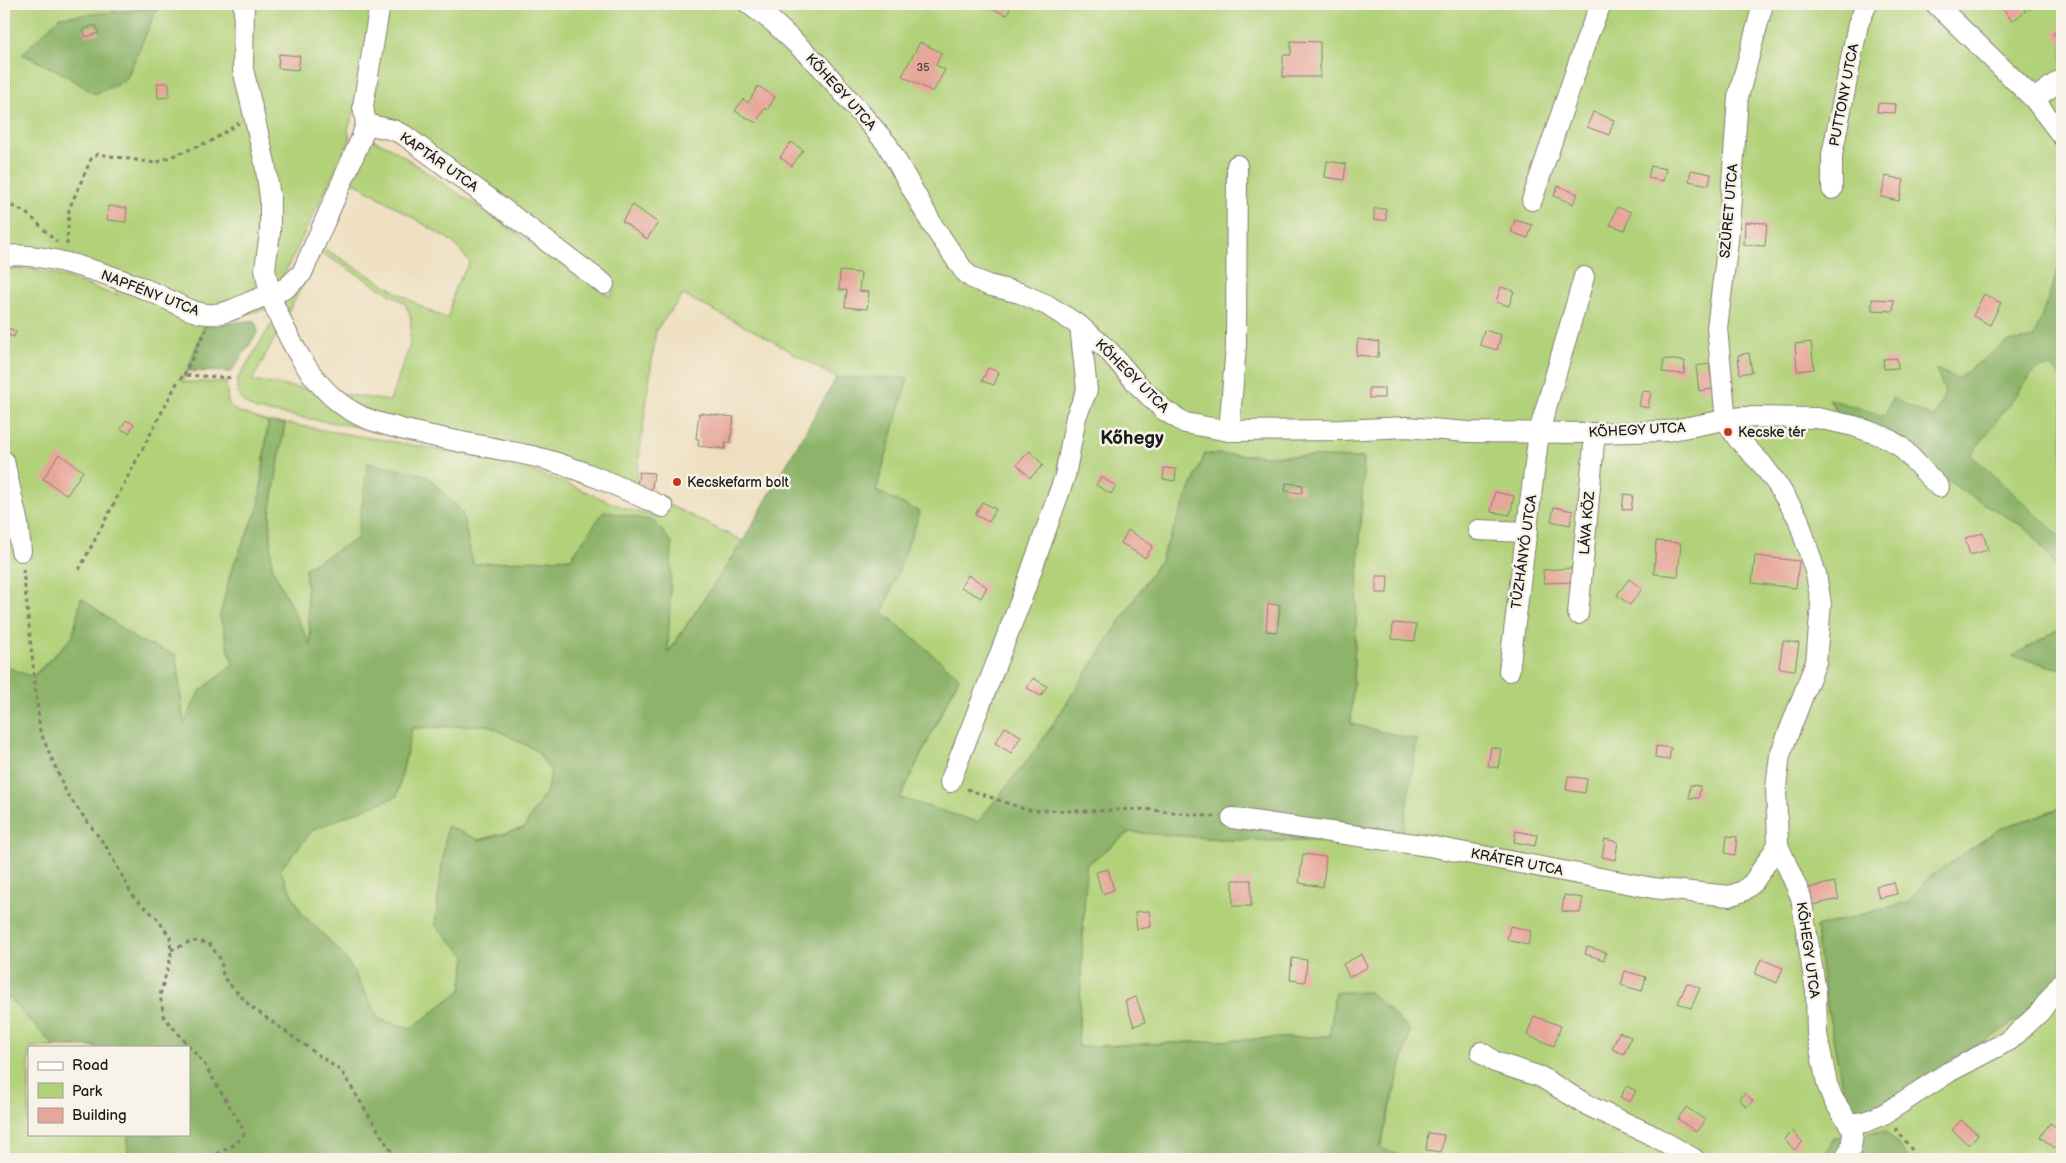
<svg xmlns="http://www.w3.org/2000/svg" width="2066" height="1163" viewBox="0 0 2066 1163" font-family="'Balsamiq Sans',sans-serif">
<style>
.green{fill:#b2d27a;stroke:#67774b;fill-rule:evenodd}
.forest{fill:#8db46a;stroke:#546843;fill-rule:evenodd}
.building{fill:#e6a699}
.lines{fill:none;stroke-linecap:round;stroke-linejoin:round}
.minor-casing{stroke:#857e6e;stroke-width:22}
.path{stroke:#857e6e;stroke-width:3;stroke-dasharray:4 4;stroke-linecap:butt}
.minor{stroke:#fff;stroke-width:20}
.poi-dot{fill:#c8321e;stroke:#f7f3e8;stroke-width:2}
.labels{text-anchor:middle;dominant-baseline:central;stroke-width:5;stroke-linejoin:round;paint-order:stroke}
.number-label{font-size:11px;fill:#4e3e3b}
.street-label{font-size:14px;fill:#1c1c1c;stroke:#f7f3e8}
.poi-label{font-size:14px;fill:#1c1c1c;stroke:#f7f3e8;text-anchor:start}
.district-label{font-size:19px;font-weight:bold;fill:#1c1c1c;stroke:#f7f3e8}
</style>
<rect width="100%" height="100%" fill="#f7f3e8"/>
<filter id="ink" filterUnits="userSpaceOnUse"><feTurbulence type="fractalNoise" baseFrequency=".02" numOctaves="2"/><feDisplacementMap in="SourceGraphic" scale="10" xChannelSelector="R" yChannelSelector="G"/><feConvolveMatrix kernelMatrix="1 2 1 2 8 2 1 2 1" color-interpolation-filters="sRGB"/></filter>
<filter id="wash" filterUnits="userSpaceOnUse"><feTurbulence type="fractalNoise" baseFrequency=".0096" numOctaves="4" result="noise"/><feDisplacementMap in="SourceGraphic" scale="20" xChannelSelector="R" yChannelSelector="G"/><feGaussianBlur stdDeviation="1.12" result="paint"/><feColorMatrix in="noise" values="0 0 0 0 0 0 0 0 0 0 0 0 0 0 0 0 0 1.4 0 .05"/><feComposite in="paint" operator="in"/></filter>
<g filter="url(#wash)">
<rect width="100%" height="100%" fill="#eedfbf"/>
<g class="green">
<path d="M 4,4 L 2062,4 L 2062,564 L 2055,565 L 2062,594 L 2062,627 L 2013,656 L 2062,669 L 2062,801 L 2057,810 L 2001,828 L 1927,879 L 1908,902 L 1816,927 L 1821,973 L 1844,1097 L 1844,1109 L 1880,1113 L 2062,989 L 2062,1159 L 1910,1159 L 1886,1131 L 1834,1138 L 1823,1159 L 1410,1159 L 1380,1149 L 1410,1030 L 1335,993 L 1330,1036 L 1078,1047 L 1086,865 L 1130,832 L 1231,840 L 1401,843 L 1351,724 L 1364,458 L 1205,454 L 1161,559 L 1038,747 L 978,822 L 900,798 L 959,678 L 882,612 L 920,513 L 876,491 L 908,378 L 836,378 L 764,336 L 683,295 L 656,330 L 634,495 L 539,465 L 431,439 L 256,410 C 240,401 237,399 237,380 L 292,291 L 315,243 L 427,310 L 448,319 L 455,287 L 470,262 L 453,242 L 346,177 L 371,139 L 391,148 L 611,297 L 613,290 L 355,109 L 348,129 L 350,140 L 267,309 L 205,324 L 183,382 L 226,382 L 228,403 L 236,411 L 268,422 L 259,506 L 231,571 L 220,616 L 233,665 L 199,692 L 184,725 L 176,655 L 137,640 L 81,598 L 73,636 L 32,677 L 4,666 L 4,268 L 23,268 L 54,274 L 118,296 L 110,280 L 4,259 ZM 157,8 L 126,80 L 95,94 L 62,73 L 22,54 ZM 320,252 L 405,303 L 411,318 L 410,345 L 390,401 L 252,381 Z"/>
<path d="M 285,423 C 372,440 461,449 546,476 C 583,488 617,509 656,517 L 663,502 L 743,541 L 667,654 L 672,543 L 605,511 L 571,558 L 472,564 L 462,512 L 357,539 L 305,568 L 311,648 L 272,568 L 270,514 Z"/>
<polygon points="488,725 537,751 552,772 547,790 524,828 479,840 447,826 435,925 466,956 461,990 411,1029 379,1019 345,957 301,912 280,870 313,829 397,796 412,728"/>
<polygon points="4,993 55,1047 29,1047 29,1134 128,1134 128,1159 4,1159"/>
</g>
<g class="forest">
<polygon points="157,8 126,80 95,94 62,73 22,54 60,17"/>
<polygon points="2062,259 2062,378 2051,366 2035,370 1971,455 2062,538 2062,594 2055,565 2029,530 1958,488 1929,466 1844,424 1829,399 1885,416 1892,398 1934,418 1945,393 1936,369 1957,379 2007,342 2034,338"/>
<polygon points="247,321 254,322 257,326 258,332 231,372 188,371 204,326"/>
<path d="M 836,378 L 908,378 L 876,491 L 920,512 L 883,612 L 959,677 L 900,798 L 978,822 L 1038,747 L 1161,559 L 1205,454 L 1364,458 L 1351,724 L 1417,740 L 1401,843 L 1231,840 L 1130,832 L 1086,865 L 1078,1047 L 1330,1036 L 1335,992 L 1369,992 L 1410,1030 L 1380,1148 L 1410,1159 L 128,1159 L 128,1134 L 189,1134 L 189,1047 L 55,1047 L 4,993 L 4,666 L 33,677 L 73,636 L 81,598 L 137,640 L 176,655 L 184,724 L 199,692 L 233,665 L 220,616 L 231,571 L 259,506 L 268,422 L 285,423 L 270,514 L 272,568 L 311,646 L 305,568 L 357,539 L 368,463 L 426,475 L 462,512 L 473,564 L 571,558 L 604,511 L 654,521 L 672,543 L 668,653 L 743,541 ZM 488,725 L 537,751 L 551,772 L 547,790 L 524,828 L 479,840 L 447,826 L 435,925 L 466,956 L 461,990 L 411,1029 L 379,1019 L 345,957 L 301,912 L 280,870 L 314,829 L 397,796 L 412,728 Z"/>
<polygon points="2062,627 2062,669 2013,656"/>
<polygon points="2062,801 2062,989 1880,1113 1863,1116 1844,1109 1844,1097 1821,973 1816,927 1908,902 1927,879 2001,828 2057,810"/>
<polygon points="1886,1131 1910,1159 1823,1159 1834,1138"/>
</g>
<g id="blocks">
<g class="building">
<polygon points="990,4 1012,4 1007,15 989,8"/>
<polygon points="2000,4 2020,4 2026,11 2012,21"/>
<polygon points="2024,4 2037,4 2029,10"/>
<polygon points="96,25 99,33 86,37 83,29"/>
<polygon points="2062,26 2062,45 2053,33"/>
<polygon points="1291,41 1320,42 1320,77 1283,77 1283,55 1291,55"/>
<polygon points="920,42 942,53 936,65 945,70 933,92 902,76"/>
<polygon points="279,54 300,56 298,70 278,68"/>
<polygon points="157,83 169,83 169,97 158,98"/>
<polygon points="758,86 775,97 767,110 765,108 756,123 735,111 743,99 748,103"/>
<polygon points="1878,103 1896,104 1895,113 1877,112"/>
<polygon points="1593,112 1614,120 1609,135 1587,127"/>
<polygon points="791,142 803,150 792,166 780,157"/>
<polygon points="1327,161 1346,164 1344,180 1325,177"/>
<polygon points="1651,166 1666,169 1663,181 1648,178"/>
<polygon points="1691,170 1711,174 1709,185 1689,181"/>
<polygon points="1886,176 1904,180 1899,201 1881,197"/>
<polygon points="1558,186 1578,194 1573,204 1554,196"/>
<polygon points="633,205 658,223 647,239 622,221"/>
<polygon points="108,206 127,208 126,222 107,220"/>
<polygon points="1617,207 1631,212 1625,230 1610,225"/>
<rect x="1374" y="209" width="12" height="11"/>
<polygon points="1515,220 1532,225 1528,238 1511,232"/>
<polygon points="1745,222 1767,223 1765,246 1744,245"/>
<polygon points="840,271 861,273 859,291 869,292 867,309 845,307 847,290 839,290"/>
<polygon points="1501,287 1514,291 1509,306 1496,302"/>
<polygon points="1984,294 2001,303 1990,325 1973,316"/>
<polygon points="1872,299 1894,300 1893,311 1872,310"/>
<polygon points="7,328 16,331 14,337 5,334"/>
<polygon points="1484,330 1501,335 1497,350 1480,345"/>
<polygon points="1358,339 1379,342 1378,357 1356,355"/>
<polygon points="1811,342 1814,369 1797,371 1795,344"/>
<polygon points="1749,353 1752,372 1740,374 1738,355"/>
<polygon points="1897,358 1898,368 1884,369 1883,359"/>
<polygon points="1664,359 1685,361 1684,374 1662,372"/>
<polygon points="1709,364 1713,389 1699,391 1696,366"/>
<polygon points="988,368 999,372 994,385 982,381"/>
<rect x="1369" y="388" width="15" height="10"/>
<polygon points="1642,391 1651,392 1648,408 1639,406"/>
<polygon points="699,413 734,417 730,443 726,442 725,449 698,446 699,439 696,439"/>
<polygon points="126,420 134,424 129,433 121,429"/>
<polygon points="1030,451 1043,465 1030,478 1017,464"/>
<polygon points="59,454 83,471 67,495 43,479"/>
<polygon points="1164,468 1176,469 1175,481 1163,479"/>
<polygon points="639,472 654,473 651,496 636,494"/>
<polygon points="1101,477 1116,486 1111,494 1096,485"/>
<polygon points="1286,483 1303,485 1302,493 1285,491"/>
<polygon points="1495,492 1514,496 1510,515 1491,512"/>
<polygon points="1624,494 1633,495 1631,510 1622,509"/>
<polygon points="982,502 996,509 989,522 975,515"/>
<polygon points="1554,507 1573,511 1570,525 1551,521"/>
<polygon points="1128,530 1153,546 1145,558 1121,543"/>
<polygon points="1983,533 1988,550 1970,555 1965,538"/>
<polygon points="1656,541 1681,543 1678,576 1654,574"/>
<polygon points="1755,556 1799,561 1796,588 1752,583"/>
<polygon points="1572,568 1573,582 1544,583 1543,570"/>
<polygon points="968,575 987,587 981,598 961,587"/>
<polygon points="1376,576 1388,576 1387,593 1376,593"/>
<polygon points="1629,579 1642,589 1630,605 1617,595"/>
<polygon points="1268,604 1280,605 1277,632 1266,631"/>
<polygon points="1393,623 1416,625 1415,641 1392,639"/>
<polygon points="1783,641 1799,643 1795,670 1779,668"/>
<polygon points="1033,678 1047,686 1041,696 1027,688"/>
<polygon points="1005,727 1021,736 1011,753 995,743"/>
<polygon points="1656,746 1671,748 1669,760 1655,758"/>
<polygon points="1491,747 1501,749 1498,768 1488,766"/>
<polygon points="1568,776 1587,779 1585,793 1566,790"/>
<polygon points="1690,785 1700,786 1699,798 1689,798"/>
<polygon points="1516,831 1537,835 1535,846 1514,842"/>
<polygon points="1727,836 1737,837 1735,855 1725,853"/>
<polygon points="1605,839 1618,842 1615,860 1602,857"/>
<polygon points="1303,854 1326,857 1323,887 1299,883"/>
<polygon points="1108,869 1114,890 1102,894 1096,872"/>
<rect x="1233" y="880" width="18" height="26"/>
<polygon points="1834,882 1839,899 1808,906 1804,889"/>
<polygon points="1894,882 1897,894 1879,898 1876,886"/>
<polygon points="1564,895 1583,898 1580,913 1562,911"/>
<polygon points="1149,911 1151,927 1137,929 1135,912"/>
<polygon points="1510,926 1531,931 1528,945 1507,940"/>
<polygon points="1587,947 1606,952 1604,960 1585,954"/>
<polygon points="1362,954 1368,967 1349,977 1343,964"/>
<polygon points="1292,958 1307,960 1305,982 1290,980"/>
<polygon points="1761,959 1783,968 1777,983 1755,974"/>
<polygon points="1625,971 1646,977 1642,991 1621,985"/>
<polygon points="1687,983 1700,988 1691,1008 1678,1003"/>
<polygon points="1136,997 1145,1022 1134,1026 1125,1001"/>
<polygon points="1534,1016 1561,1026 1554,1046 1527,1035"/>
<polygon points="1619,1032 1631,1037 1624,1054 1612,1049"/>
<polygon points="1627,1086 1636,1091 1630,1102 1620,1097"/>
<polygon points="1745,1093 1753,1101 1746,1107 1739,1098"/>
<polygon points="1686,1107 1705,1120 1696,1132 1678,1119"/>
<polygon points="1961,1120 1978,1134 1969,1145 1952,1130"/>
<polygon points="2050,1123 2062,1131 2062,1138 2055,1148 2040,1137"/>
<polygon points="1792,1131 1803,1142 1794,1150 1784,1139"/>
<polygon points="1428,1133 1444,1135 1441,1152 1426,1150"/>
</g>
</g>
</g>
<g filter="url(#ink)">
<use href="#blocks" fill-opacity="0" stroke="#857e6e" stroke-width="1"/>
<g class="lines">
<defs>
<g id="minor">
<path d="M 380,4 L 363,106 L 366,124 L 361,139 L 302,273 L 286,288 L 270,295 C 287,337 312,390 355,413 C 370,422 388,425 405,430 C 447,440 490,447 532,456 C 575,466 623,488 663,507"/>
<polyline points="749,4 773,22 820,66 887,144 933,226 964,271 972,278 988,285 1020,293 1047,305 1080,326 1108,350 1139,386 1164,410 1185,423 1229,431 1342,430 1406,427 1468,432 1595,433 1667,431 1741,417 1817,418 1854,426 1885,437 1900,446 1939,487"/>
<polyline points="1936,4 2034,99 2062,136"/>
<polyline points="2034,99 2062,79"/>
<polyline points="366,124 393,130 404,135 604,284"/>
<polyline points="1832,189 1832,155 1858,24 1867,4"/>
<polyline points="1532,200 1588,35 1601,4"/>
<path d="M 4,256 C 43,251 115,276 152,292 C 169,299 189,313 208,314 C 230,316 249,299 270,295 L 265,269 L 270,232 L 270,197 L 265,163 L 243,69 L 244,4"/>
<polyline points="1726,421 1738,439 1762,464 1777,484 1798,518 1816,574 1821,604 1816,662 1780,755 1776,788 1778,845 1801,897 1816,992 1817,1034 1827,1084 1833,1099 1849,1124 1865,1122 1884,1114 1949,1072 2010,1040 2040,1012 2062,982"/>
<polyline points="1726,421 1717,328 1728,241 1738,97 1763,4"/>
<polyline points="1229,431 1236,346 1237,165"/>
<polyline points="4,461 18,524 21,551"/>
<polyline points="1478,530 1527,532"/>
<polyline points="1578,614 1595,433"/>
<polyline points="1509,671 1539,432 1584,277"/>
<polyline points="950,782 1021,600 1065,476 1076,417 1087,390 1080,326"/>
<polyline points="1232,818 1429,846 1653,888 1730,896 1743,891 1753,883 1778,845"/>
<polyline points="1481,1052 1495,1062 1541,1077 1589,1106 1656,1137 1694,1159"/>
<polyline points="1845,1159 1851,1148 1854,1125"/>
</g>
</defs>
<use href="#minor" class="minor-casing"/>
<g class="path">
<path d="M 4,204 C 30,209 38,226 57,242"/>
<polyline points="67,245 69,209 92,157 98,154 155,163 211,141 239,123"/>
<polyline points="184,375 206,330"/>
<polyline points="23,569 40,731 67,794 107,848 134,898 156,917 170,937 171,956 160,995 164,1017 203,1062 241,1125 244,1134 236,1144 207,1159"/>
<polyline points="79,570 177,383 184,375 233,378"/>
<polyline points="967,789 1027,810 1087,811 1144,809 1216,817"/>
<polyline points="171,950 192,941 209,943 221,960 223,977 250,1006 342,1072 396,1159"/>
<polyline points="1895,1128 1919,1159"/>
</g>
<use href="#minor" class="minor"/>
</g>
</g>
<g class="poi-dot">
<circle cx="1728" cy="432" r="5"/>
<circle cx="677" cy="482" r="5"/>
</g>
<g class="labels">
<g class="number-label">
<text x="923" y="67">35</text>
</g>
<g class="street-label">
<text transform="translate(841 92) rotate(48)">KŐHEGY UTCA</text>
<text transform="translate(1844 95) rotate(-79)">PUTTONY UTCA</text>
<text transform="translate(439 162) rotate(35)">KAPTÁR UTCA</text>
<text transform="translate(1729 211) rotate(-85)">SZÜRET UTCA</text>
<text transform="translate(150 293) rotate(21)">NAPFÉNY UTCA</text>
<text transform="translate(1132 376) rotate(45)">KŐHEGY UTCA</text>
<text transform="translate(1637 430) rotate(-3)">KŐHEGY UTCA</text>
<text transform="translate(1587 523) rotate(-85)">LÁVA KÖZ</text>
<text transform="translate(1524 552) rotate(-82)">TŰZHÁNYÓ UTCA</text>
<text transform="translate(1517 862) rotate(11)">KRÁTER UTCA</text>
<text transform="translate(1808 950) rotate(82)">KŐHEGY UTCA</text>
</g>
<g class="poi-label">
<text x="1738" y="432">Kecske tér</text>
<text x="687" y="482">Kecskefarm bolt</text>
</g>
<g class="district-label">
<text x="1132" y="438">Kőhegy</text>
</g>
</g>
<rect width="2066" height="1163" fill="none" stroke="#f7f3e8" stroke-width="20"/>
<rect x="28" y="1046" width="162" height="90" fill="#f7f3e8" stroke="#9f9d96"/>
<rect x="38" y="1062" width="25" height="8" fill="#ffffff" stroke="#9f9d96"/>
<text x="72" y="1070" font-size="15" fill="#1c1c1c">Road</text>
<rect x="38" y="1083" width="25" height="15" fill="#b2d27a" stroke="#9f9d96"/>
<text x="72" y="1096" font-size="15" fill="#1c1c1c">Park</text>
<rect x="38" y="1108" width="25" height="15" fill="#e6a699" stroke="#9f9d96"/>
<text x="72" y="1120" font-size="15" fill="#1c1c1c">Building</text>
</svg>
